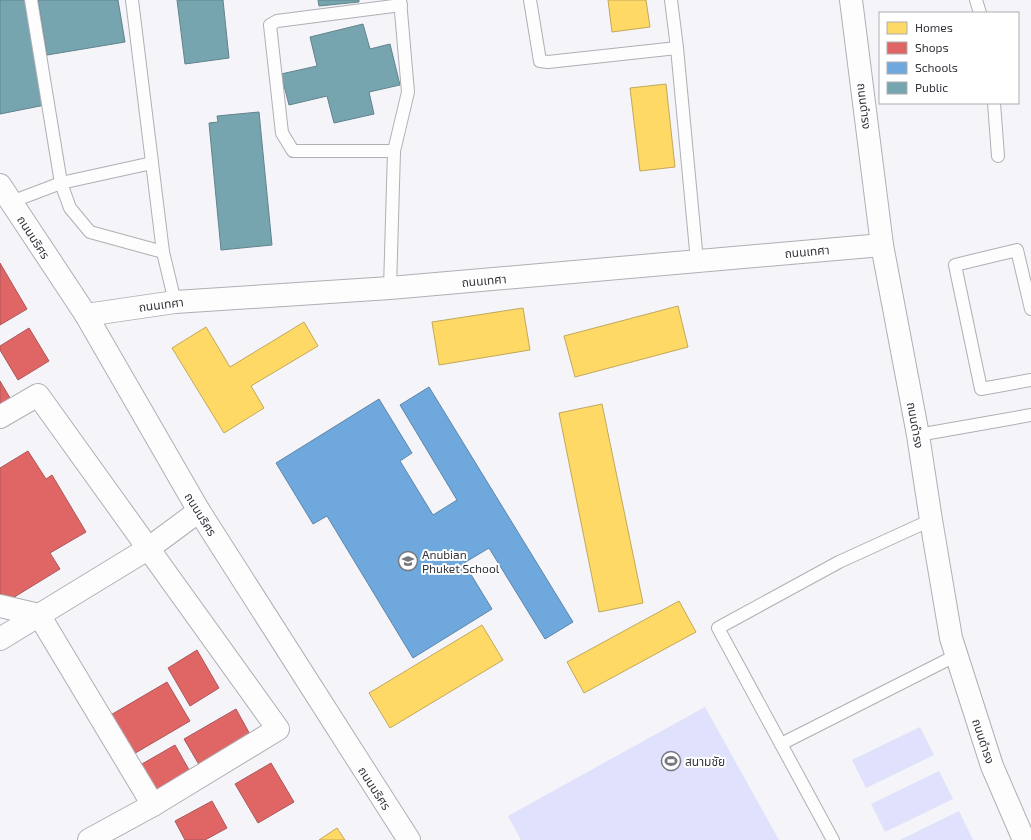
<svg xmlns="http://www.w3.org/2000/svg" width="1031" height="840" viewBox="0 0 1031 840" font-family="'Exo 2','Noto Sans Thai',sans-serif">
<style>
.green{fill:#e0e1fc}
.homes{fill:#ffd966;stroke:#c2a85a}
.shops{fill:#e06666;stroke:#ac575a}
.schools{fill:#6fa8dc;stroke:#5d86ac}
.public{fill:#76a5af;stroke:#62838d}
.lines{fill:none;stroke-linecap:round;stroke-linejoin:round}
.service-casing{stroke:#afafb4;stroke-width:14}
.minor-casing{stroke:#afafb4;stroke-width:24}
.tertiary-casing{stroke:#afafb4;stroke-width:24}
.service{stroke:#fdfdfe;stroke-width:12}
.minor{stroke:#fdfdfe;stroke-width:22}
.tertiary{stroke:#fdfdfe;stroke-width:22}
.labels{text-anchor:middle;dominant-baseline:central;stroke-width:4;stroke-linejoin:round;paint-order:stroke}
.street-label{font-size:12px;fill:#34353d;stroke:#fff}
.poi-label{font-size:12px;fill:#34353d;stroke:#fff;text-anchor:start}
</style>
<rect width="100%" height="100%" fill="#f4f4f9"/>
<g class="green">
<polygon points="705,707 779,840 521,840 508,816"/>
<polygon points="920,727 934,755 866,788 852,760"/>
<polygon points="939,771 953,799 885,832 871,804"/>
<polygon points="959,811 973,840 900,840"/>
</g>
<g class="homes">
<polygon points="608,0 646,0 650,27 612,32"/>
<polygon points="666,84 675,167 640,171 630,88"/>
<polygon points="678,306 688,347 575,377 564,336"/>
<polygon points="523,308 530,350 439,365 432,322"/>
<polygon points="304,322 318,346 251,386 264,408 224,433 172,348 206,327 230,367"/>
<polygon points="602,404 643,603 599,612 559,413"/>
<polygon points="679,601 696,632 584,693 567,662"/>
<polygon points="482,625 503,660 390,728 369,693"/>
<polygon points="337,828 345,840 319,840"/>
</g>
<g class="shops">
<polygon points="0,263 27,309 0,325"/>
<polygon points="29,328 49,361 18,380 0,350 0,346"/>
<polygon points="0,381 13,403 0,411"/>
<polygon points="28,451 46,479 52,475 86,532 50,553 60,569 3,604 0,599 0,468"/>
<polygon points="197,650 219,688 190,706 168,668"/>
<polygon points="167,682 190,721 132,755 109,716"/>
<polygon points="236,709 252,738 201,768 184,739"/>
<polygon points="175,745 192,775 152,798 135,768"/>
<polygon points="271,763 294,802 258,823 235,784"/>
<polygon points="212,801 227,828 205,840 185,840 175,821"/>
</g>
<polygon class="schools" points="429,387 573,622 545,639 489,548 464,563 492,609 413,658 327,516 313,524 276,463 379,399 412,453 400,461 433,515 457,500 400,405"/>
<g class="public">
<polygon points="0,0 25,0 45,105 0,114"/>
<polygon points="38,0 118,0 125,42 47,55"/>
<polygon points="177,0 223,0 229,58 185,64"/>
<polygon points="318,0 359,0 359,2 319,6"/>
<polygon points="363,24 370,49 390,44 400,85 369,92 374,114 334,123 327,96 289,105 281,74 317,66 310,37"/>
<polygon points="259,112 272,245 221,250 209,123 218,122 217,116"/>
</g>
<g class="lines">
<defs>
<g id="service">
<polyline points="31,0 61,183 70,208 90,232 163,252"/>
<polyline points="132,0 163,252 175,302"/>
<polyline points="530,0 540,61 548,62 677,48"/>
<polyline points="671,0 677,48 697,261"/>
<polyline points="976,0 980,13"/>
<polyline points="994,103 998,156"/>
<polyline points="394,151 293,151 282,133 270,25 277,21 401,5"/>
<polyline points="11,202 61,183 152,163"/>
<polyline points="390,288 394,151 408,92 400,0"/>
<polyline points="1031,309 1017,250 955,265 981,389 1031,380"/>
<polyline points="918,435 1031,415"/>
<polyline points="781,744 957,655"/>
<polyline points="833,840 718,628 839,562 931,520"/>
</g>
<g id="minor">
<polyline points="86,315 175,302 390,288 882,245"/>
<polyline points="0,417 38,395 278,729 153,805 89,840"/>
<polyline points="0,606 39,615 153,805"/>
<polyline points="0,639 149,548 199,511"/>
</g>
<g id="tertiary">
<polyline points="851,0 882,245 918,435 931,520 951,638 992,766 1024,840"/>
<polyline points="0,185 86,315 199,511 409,840"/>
</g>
</defs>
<use href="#service" class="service-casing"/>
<use href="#minor" class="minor-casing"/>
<use href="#tertiary" class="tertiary-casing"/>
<use href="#service" class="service"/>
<use href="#minor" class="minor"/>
<use href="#tertiary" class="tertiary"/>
</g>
<defs>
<symbol id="school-ring" viewBox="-11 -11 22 22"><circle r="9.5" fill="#fff" stroke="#77787f" stroke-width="1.5"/><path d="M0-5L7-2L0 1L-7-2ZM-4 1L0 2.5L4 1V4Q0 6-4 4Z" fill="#77787f"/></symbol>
<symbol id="stadium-ring" viewBox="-11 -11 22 22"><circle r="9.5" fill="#fff" stroke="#77787f" stroke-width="1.5"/><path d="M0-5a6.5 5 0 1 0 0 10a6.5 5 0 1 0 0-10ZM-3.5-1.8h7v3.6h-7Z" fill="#77787f"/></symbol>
</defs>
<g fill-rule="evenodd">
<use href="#school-ring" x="397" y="550" width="22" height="22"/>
<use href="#stadium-ring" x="660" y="750" width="22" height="22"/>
</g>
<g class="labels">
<g class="street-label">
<text transform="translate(865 106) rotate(83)">ถนนดำรง</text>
<text transform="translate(34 237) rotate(57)">ถนนนริศร</text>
<text transform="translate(807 251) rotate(-5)">ถนนเทศา</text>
<text transform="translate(484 280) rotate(-5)">ถนนเทศา</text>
<text transform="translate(161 304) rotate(-7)">ถนนเทศา</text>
<text transform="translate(916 425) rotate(80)">ถนนดำรง</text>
<text transform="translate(201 514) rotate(58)">ถนนนริศร</text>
<text transform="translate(984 741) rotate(72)">ถนนดำรง</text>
<text transform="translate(375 788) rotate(57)">ถนนนริศร</text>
</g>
<g class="poi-label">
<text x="422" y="554">Anubian<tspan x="422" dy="14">Phuket School</tspan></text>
<text x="685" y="761">สนามชัย</text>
</g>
</g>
<rect x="879" y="12" width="140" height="92" fill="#ffffff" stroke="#aeaeb1"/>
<rect x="887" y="22" width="20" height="12" fill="#ffd966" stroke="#aeaeb1"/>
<text x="915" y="32" font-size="12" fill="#34353d">Homes</text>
<rect x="887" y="42" width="20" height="12" fill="#e06666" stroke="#aeaeb1"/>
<text x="915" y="52" font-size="12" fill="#34353d">Shops</text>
<rect x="887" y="62" width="20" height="12" fill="#6fa8dc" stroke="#aeaeb1"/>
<text x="915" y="72" font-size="12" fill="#34353d">Schools</text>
<rect x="887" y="82" width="20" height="12" fill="#76a5af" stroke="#aeaeb1"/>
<text x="915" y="92" font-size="12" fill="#34353d">Public</text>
</svg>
